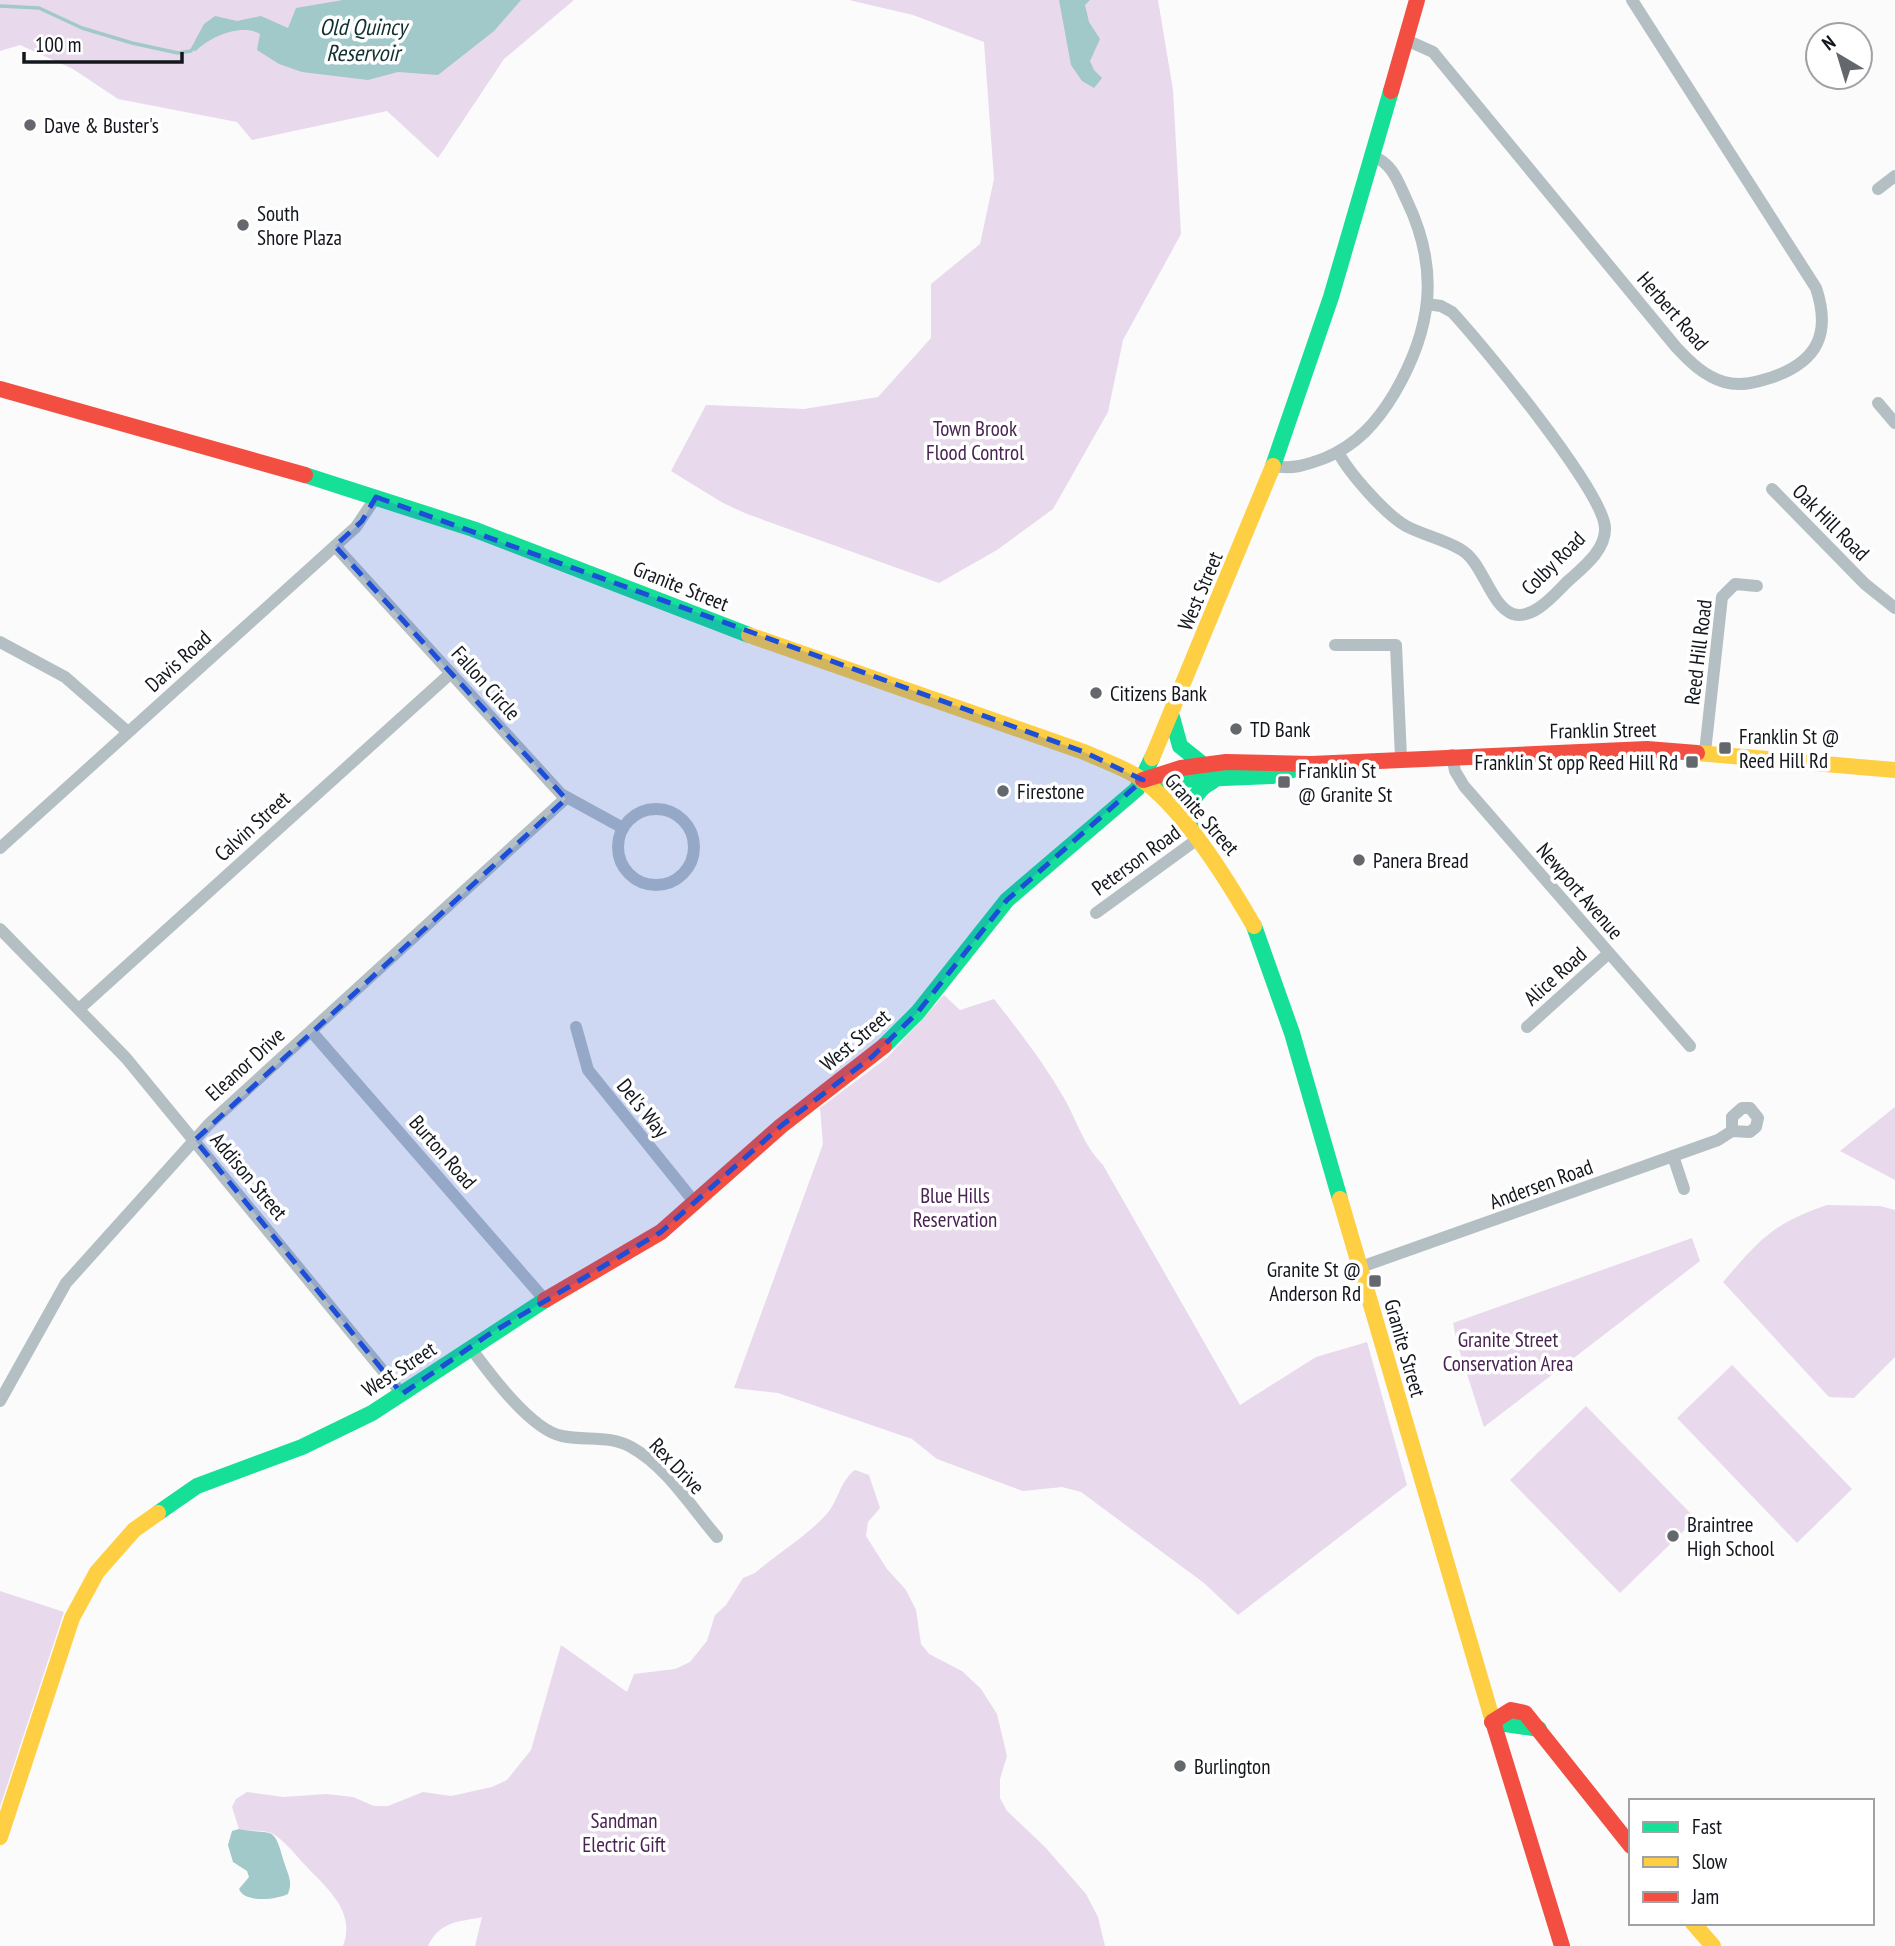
<svg xmlns="http://www.w3.org/2000/svg" width="1895" height="1946" viewBox="0 0 1895 1946" font-family="'PT Sans Narrow',sans-serif">
<style>
.green{fill:#e8d9ec}
.water{fill:#a1c9c9}
.lines{fill:none;stroke-linecap:round;stroke-linejoin:round}
.stream{stroke:#a1c9c9;stroke-width:3.5}
.street{stroke:#b4bfc4;stroke-width:12}
.fast{stroke:#16e098;stroke-width:16}
.slow{stroke:#ffcf43;stroke-width:16}
.jam{stroke:#f24e42;stroke-width:16}
.marked{fill:#1d4ed8;fill-opacity:0.2;stroke:#1d4ed8;stroke-width:5;stroke-dasharray:14 9;stroke-linejoin:round}
.poi-dot{fill:#64676b;stroke:#fff;stroke-width:2.5}
.labels{text-anchor:middle;dominant-baseline:central;stroke-width:7;stroke-linejoin:round;paint-order:stroke}
.poi-label{font-size:21px;fill:#13171d;stroke:#fff;text-anchor:start}
.street-label{font-size:21px;fill:#13171d;stroke:#fff}
.park-label{font-size:21px;fill:#492351;stroke:#fff}
.water-label{font-size:23px;font-style:italic;fill:#113030;stroke:#fff}
</style>
<rect width="100%" height="100%" fill="#fbfbfb"/>
<g class="green">
<polygon points="0,0 574,0 504,59 438,158 387,111 252,140 237,122 118,99 73,69 20,45 0,51"/>
<polygon points="849,0 1158,0 1173,90 1181,234 1123,340 1108,412 1053,509 997,550 939,583 747,514 723,503 671,471 706,405 804,409 878,397 931,338 931,284 980,244 994,179 984,42 913,15"/>
<path d="M 944,995 L 960,1010 L 994,999 C 1019,1031 1044,1063 1064,1098 C 1077,1121 1084,1146 1103,1165 L 1240,1405 L 1316,1357 L 1367,1342 L 1407,1485 L 1238,1615 L 1204,1583 L 1081,1492 L 1062,1487 L 1023,1491 L 937,1459 L 912,1439 L 778,1393 L 734,1388 L 823,1144 L 820,1108 L 888,1057 Z"/>
<polygon points="1895,1107 1895,1180 1840,1151"/>
<path d="M 1827,1205 L 1880,1206 L 1895,1210 L 1895,1357 L 1854,1398 L 1829,1397 L 1723,1282 C 1760,1239 1772,1224 1827,1205 Z"/>
<polygon points="1692,1238 1700,1261 1484,1427 1457,1343 1453,1323"/>
<polygon points="1732,1365 1852,1489 1797,1543 1677,1418"/>
<polygon points="1586,1406 1696,1519 1620,1593 1510,1480"/>
<path d="M 855,1470 L 869,1475 L 880,1508 L 868,1522 L 866,1536 L 887,1569 L 906,1590 L 916,1610 L 921,1644 L 929,1654 L 962,1671 L 981,1689 L 997,1714 L 1007,1756 L 1000,1779 L 1000,1798 L 1007,1811 L 1045,1847 L 1086,1894 L 1098,1917 L 1105,1946 L 475,1946 L 482,1917 C 458,1922 440,1921 428,1946 L 343,1946 C 357,1910 324,1886 303,1863 C 295,1854 282,1838 271,1833 C 260,1829 250,1832 239,1829 L 232,1807 L 236,1799 L 247,1792 L 284,1797 L 326,1794 L 353,1797 L 374,1806 L 388,1806 L 423,1792 L 451,1796 L 492,1787 L 507,1780 L 531,1750 L 561,1645 L 627,1692 L 634,1674 L 675,1669 L 690,1662 L 707,1641 L 715,1615 L 726,1605 L 743,1578 L 755,1573 C 777,1554 805,1537 825,1516 C 839,1501 839,1482 855,1470 Z"/>
<polygon points="0,1591 64,1612 0,1807"/>
</g>
<g class="water">
<path d="M 343,0 L 521,0 L 494,31 L 438,75 L 398,72 L 368,80 L 302,72 L 279,64 L 257,50 L 260,34 C 242,23 209,37 196,51 L 190,50 L 204,24 L 215,16 L 237,21 L 261,16 L 288,28 L 296,8 Z"/>
<polygon points="1059,0 1090,0 1085,5 1089,22 1100,39 1090,61 1094,70 1102,78 1094,88 1082,81 1071,65"/>
<path d="M 239,1829 C 274,1836 273,1823 284,1862 C 288,1875 293,1881 288,1894 C 276,1900 244,1903 239,1889 L 249,1877 L 247,1871 L 233,1862 L 228,1845 L 232,1831 Z"/>
</g>
<g class="lines">
<polyline class="stream" points="0,6 39,8 82,28 132,43 178,53 191,51"/>
<g class="street">
<path d="M 1404,39 L 1433,52 L 1676,347 C 1690,362 1704,376 1724,382 C 1741,387 1757,382 1773,377 C 1818,361 1831,333 1816,288 L 1632,0"/>
<polyline points="1878,189 1895,176"/>
<polyline points="1878,403 1895,423"/>
<path d="M 1338,452 C 1349,473 1385,514 1406,526 C 1423,535 1443,539 1460,549 C 1483,561 1490,606 1513,614 C 1533,620 1554,595 1566,583 C 1581,569 1606,551 1605,528 C 1604,492 1481,343 1452,312 L 1441,306 L 1427,304"/>
<path d="M 1273,465 C 1290,471 1309,464 1325,458 C 1357,445 1377,422 1394,394 C 1432,329 1440,270 1407,201 C 1398,182 1393,164 1373,156"/>
<polyline points="1772,489 1865,584 1895,608"/>
<polyline points="335,546 561,794 623,828"/>
<polyline points="0,642 65,677 128,732"/>
<polyline points="1335,645 1396,645 1401,758"/>
<polyline points="1705,752 1722,597 1735,584 1757,586"/>
<polyline points="1452,755 1455,771 1464,786 1690,1046"/>
<circle cx="656" cy="847" r="38"/>
<polyline points="0,848 356,527 376,497"/>
<polyline points="1096,913 1199,838"/>
<polyline points="0,929 126,1058 402,1394"/>
<polyline points="79,1009 451,673"/>
<polyline points="576,1027 588,1070 696,1204"/>
<polyline points="1527,1027 1609,953"/>
<polyline points="311,1031 545,1300"/>
<polygon points="1742,1108 1750,1108 1758,1118 1756,1127 1750,1132 1732,1131 1732,1117"/>
<polyline points="1673,1156 1684,1189"/>
<polyline points="1361,1267 1718,1140 1732,1131"/>
<path d="M 470,1347 C 489,1373 531,1430 562,1436 C 586,1441 610,1435 631,1447 C 666,1466 691,1507 717,1537"/>
<polyline points="0,1401 66,1283 209,1124 566,798"/>
</g>
<g class="fast">
<polyline points="1273,466 1331,297 1391,91"/>
<polyline points="305,475 473,529 749,635"/>
<polyline points="1172,717 1180,746 1205,766"/>
<polyline points="1153,781 1272,776 1309,765"/>
<path d="M 1194,832 C 1189,809 1191,792 1213,781"/>
<polyline points="1254,926 1292,1033 1340,1199"/>
<polyline points="884,1046 918,1012 1007,900 1137,789 1152,758"/>
<polyline points="158,1513 197,1486 302,1447 372,1413 545,1300"/>
<polyline points="1492,1722 1539,1729"/>
</g>
<g class="slow">
<path d="M 749,635 L 1084,752 C 1100,759 1118,766 1133,774 C 1179,800 1228,881 1254,926"/>
<polyline points="1697,753 1895,770"/>
<polyline points="1152,758 1273,466"/>
<polyline points="1340,1199 1494,1725"/>
<polyline points="0,1837 72,1618 97,1572 134,1530 158,1513"/>
<polyline points="1693,1923 1713,1946"/>
</g>
<g class="jam">
<polyline points="1391,91 1417,0"/>
<polyline points="0,389 305,475"/>
<polyline points="1143,780 1181,768 1226,762 1311,764 1647,749 1697,753"/>
<polyline points="545,1300 661,1232 781,1126 884,1046"/>
<polyline points="1492,1722 1511,1710 1525,1713 1631,1846"/>
<polyline points="1494,1725 1562,1946"/>
</g>
</g>
<path class="marked" d="M 376,497 L 1084,752 L 1143,780 L 1007,900 L 918,1012 L 873,1056 L 781,1126 L 661,1232 L 488,1335 L 402,1394 L 195,1140 L 566,799 L 335,546 L 362,521 Z"/>
<g class="poi-dot">
<circle cx="30" cy="125" r="7"/>
<circle cx="243" cy="225" r="7"/>
<circle cx="1096" cy="693" r="7"/>
<circle cx="1236" cy="729" r="7"/>
<rect x="1718" y="741" width="14" height="14" rx="3.5"/>
<rect x="1685" y="755" width="14" height="14" rx="3.5"/>
<rect x="1277" y="775" width="14" height="14" rx="3.5"/>
<circle cx="1003" cy="791" r="7"/>
<circle cx="1359" cy="860" r="7"/>
<rect x="1368" y="1274" width="14" height="14" rx="3.5"/>
<circle cx="1673" cy="1536" r="7"/>
<circle cx="1180" cy="1766" r="7"/>
</g>
<g class="labels">
<g class="poi-label">
<text x="44" y="125">Dave &amp; Buster's</text>
<text x="257" y="213">South<tspan x="257" dy="24">Shore Plaza</tspan></text>
<text x="1110" y="693">Citizens Bank</text>
<text x="1250" y="729">TD Bank</text>
<text x="1739" y="736">Franklin St @<tspan x="1739" dy="24">Reed Hill Rd</tspan></text>
<text x="1678" y="762" text-anchor="end">Franklin St opp Reed Hill Rd</text>
<text x="1298" y="770">Franklin St<tspan x="1298" dy="24">@ Granite St</tspan></text>
<text x="1017" y="791">Firestone</text>
<text x="1373" y="860">Panera Bread</text>
<text x="1361" y="1269" text-anchor="end">Granite St @<tspan x="1361" dy="24">Anderson Rd</tspan></text>
<text x="1687" y="1524">Braintree<tspan x="1687" dy="24">High School</tspan></text>
<text x="1194" y="1766">Burlington</text>
</g>
<g class="street-label">
<text transform="translate(1673 311) rotate(49)">Herbert Road</text>
<text transform="translate(1831 522) rotate(45)">Oak Hill Road</text>
<text transform="translate(1553 563) rotate(-45)">Colby Road</text>
<text transform="translate(681 586) rotate(22)">Granite Street</text>
<text transform="translate(1200 591) rotate(-67)">West Street</text>
<text transform="translate(1698 652) rotate(-83)">Reed Hill Road</text>
<text transform="translate(178 661) rotate(-42)">Davis Road</text>
<text transform="translate(486 683) rotate(48)">Fallon Circle</text>
<text transform="translate(1603 730) rotate(-1)">Franklin Street</text>
<text transform="translate(1202 814) rotate(49)">Granite Street</text>
<text transform="translate(252 826) rotate(-42)">Calvin Street</text>
<text transform="translate(1136 860) rotate(-36)">Peterson Road</text>
<text transform="translate(1580 891) rotate(49)">Newport Avenue</text>
<text transform="translate(1555 976) rotate(-42)">Alice Road</text>
<text transform="translate(855 1040) rotate(-40)">West Street</text>
<text transform="translate(245 1064) rotate(-42)">Eleanor Drive</text>
<text transform="translate(643 1108) rotate(51)">Del's Way</text>
<text transform="translate(443 1152) rotate(49)">Burton Road</text>
<text transform="translate(249 1176) rotate(50)">Addison Street</text>
<text transform="translate(1541 1184) rotate(-20)">Andersen Road</text>
<text transform="translate(1405 1348) rotate(74)">Granite Street</text>
<text transform="translate(399 1369) rotate(-33)">West Street</text>
<text transform="translate(677 1466) rotate(46)">Rex Drive</text>
</g>
<g class="park-label">
<text x="975" y="428">Town Brook<tspan x="975" dy="24">Flood Control</tspan></text>
<text x="955" y="1195">Blue Hills<tspan x="955" dy="24">Reservation</tspan></text>
<text x="1508" y="1339">Granite Street<tspan x="1508" dy="24">Conservation Area</tspan></text>
<text x="624" y="1820">Sandman<tspan x="624" dy="24">Electric Gift</tspan></text>
</g>
<g class="water-label">
<text x="363" y="26">Old Quincy<tspan x="363" dy="26">Reservoir</tspan></text>
</g>
</g>
<rect x="1629" y="1799" width="245" height="126" fill="#ffffff" stroke="#a1a2a5" stroke-width="2"/>
<rect x="1643" y="1822" width="35" height="10" fill="#16e098" stroke="#a1a2a5" stroke-width="2"/>
<text x="1692" y="1834" font-size="21" fill="#13171d">Fast</text>
<rect x="1643" y="1857" width="35" height="10" fill="#ffcf43" stroke="#a1a2a5" stroke-width="2"/>
<text x="1692" y="1869" font-size="21" fill="#13171d">Slow</text>
<rect x="1643" y="1892" width="35" height="10" fill="#f24e42" stroke="#a1a2a5" stroke-width="2"/>
<text x="1692" y="1904" font-size="21" fill="#13171d">Jam</text>
<g transform="translate(1839 56) rotate(322)"><circle r="33" fill="#ffffff" stroke="#a1a2a5" stroke-width="2"/>
<path d="M0-5L12 26L0 18L-12 26Z" fill="#64676b"/>
<text y="-10" font-size="19" font-weight="bold" text-anchor="middle" fill="#13171d">N</text>
</g>
<path d="M24 52v10h158v-10" fill="none" stroke="#13171d" stroke-width="3.5"/>
<text x="35" y="52" font-size="21" fill="#13171d" stroke="#ffffff" stroke-width="5" paint-order="stroke">100 m</text>
</svg>
